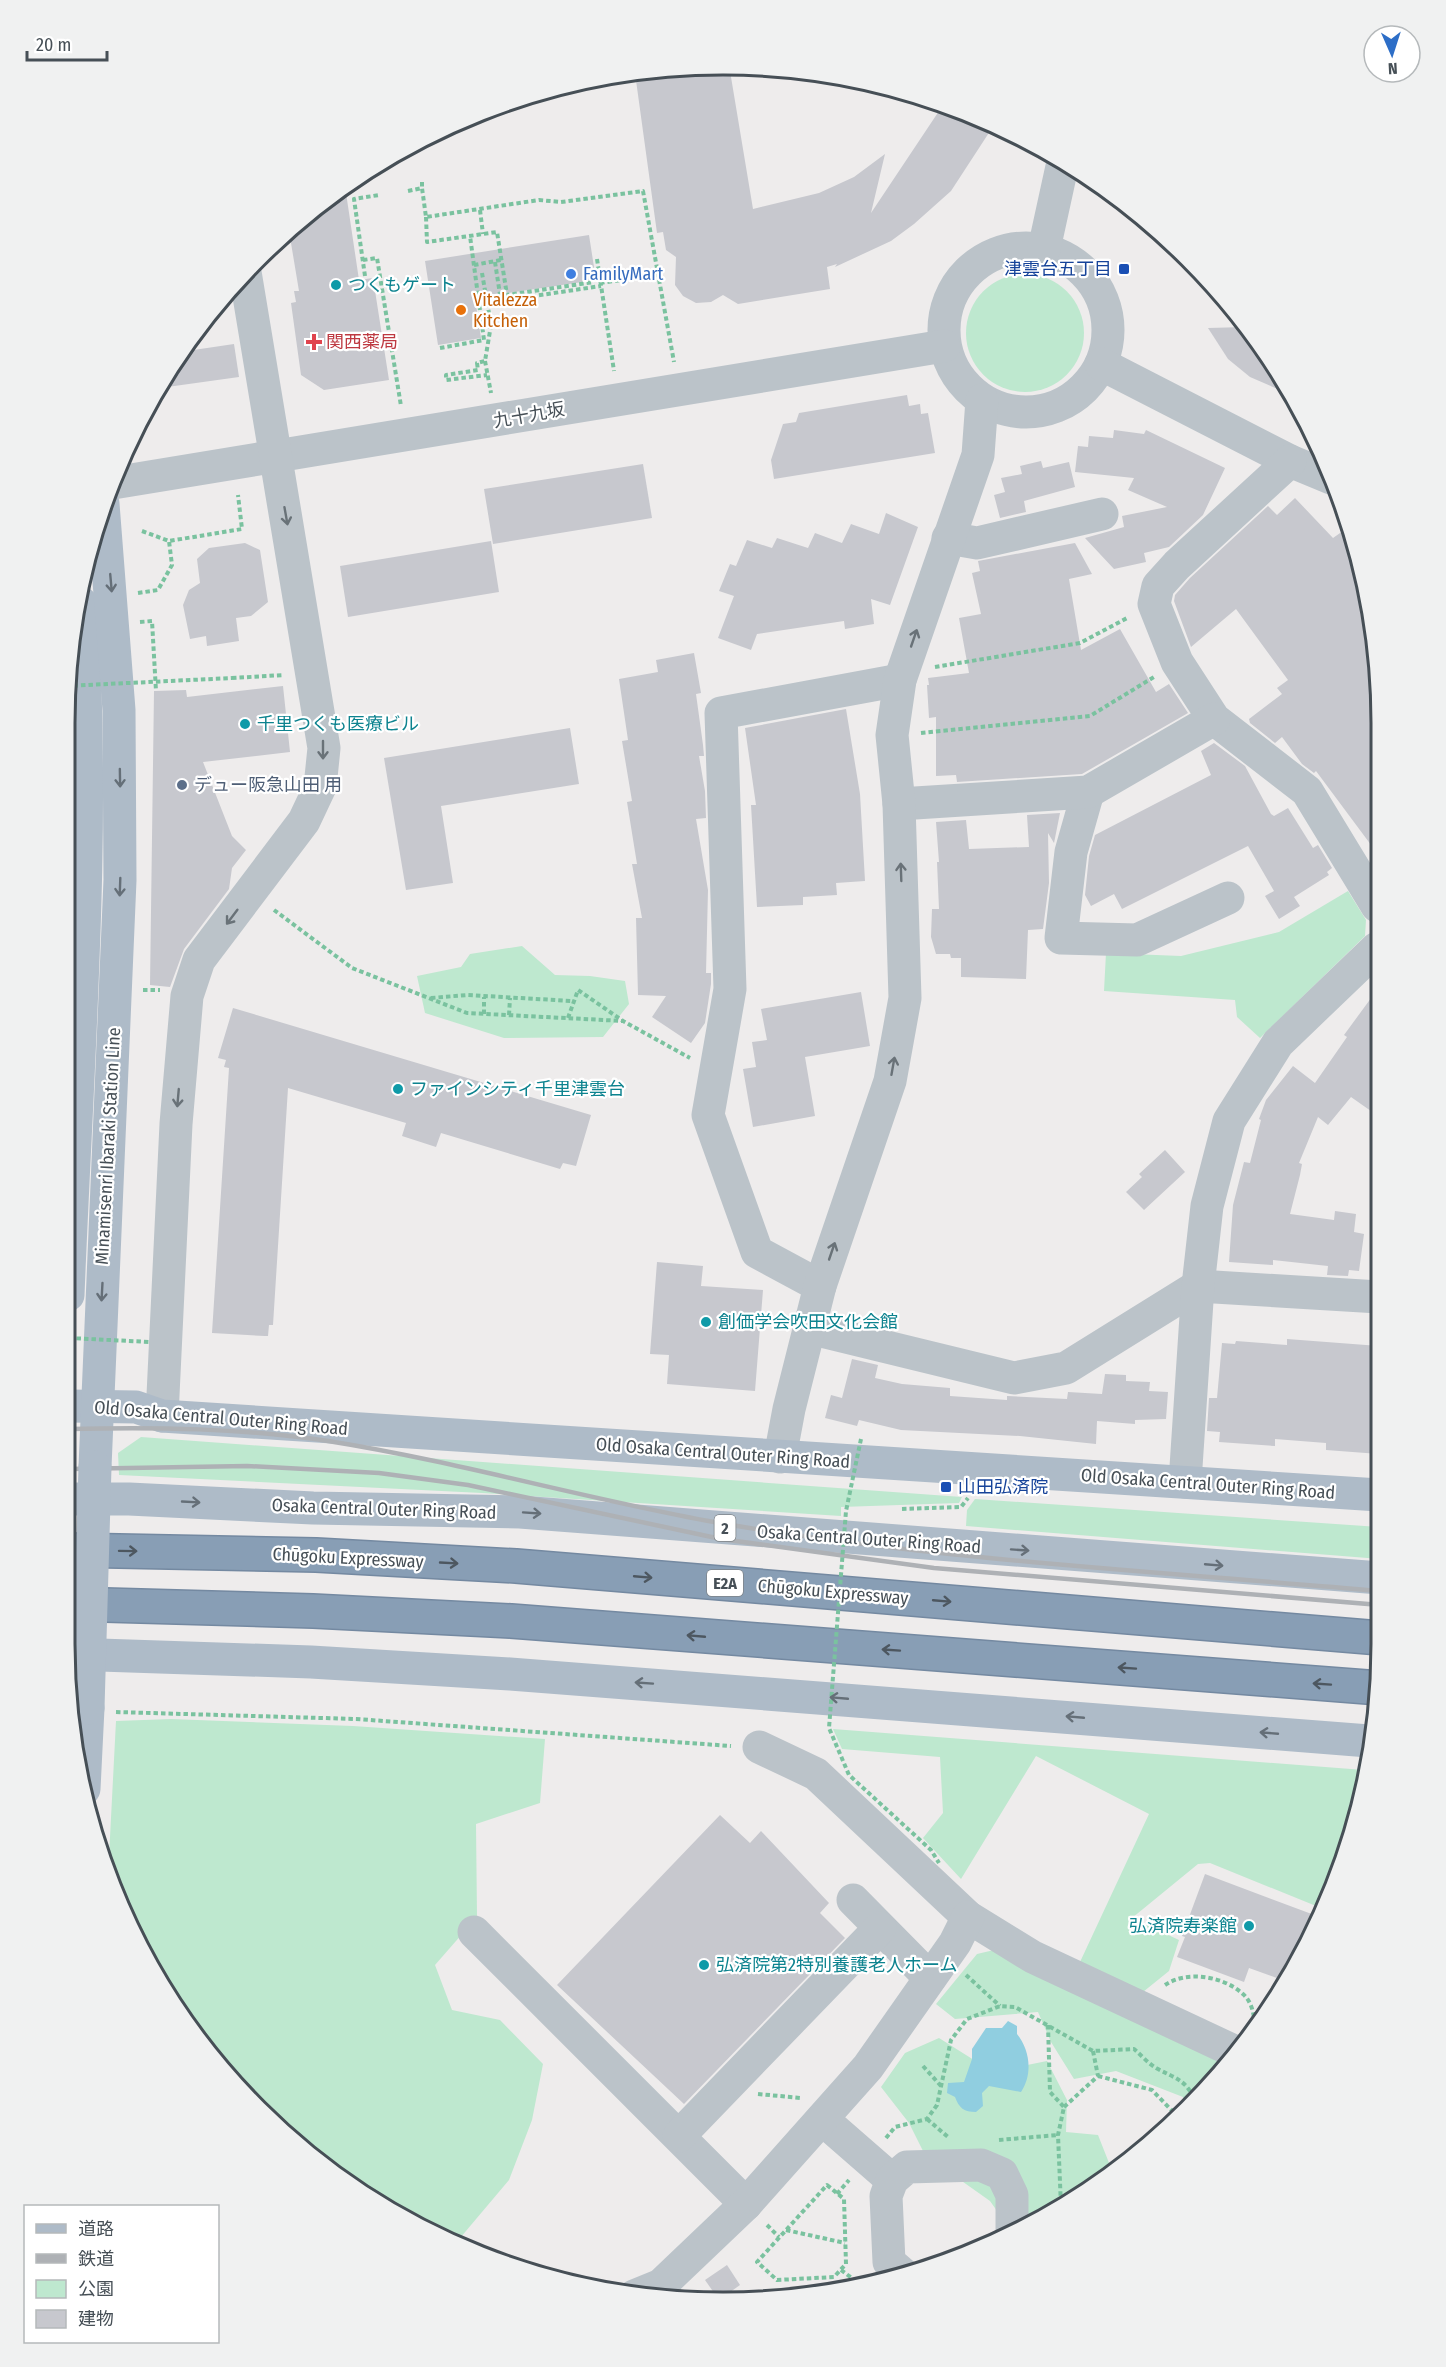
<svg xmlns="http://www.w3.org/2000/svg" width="1446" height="2367" viewBox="0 0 1446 2367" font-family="'Fira Sans Condensed','Noto Sans JP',sans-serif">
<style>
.green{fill:#bee8cf}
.water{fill:#90cee0}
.building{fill:#c7c8ce}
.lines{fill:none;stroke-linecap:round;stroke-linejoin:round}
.highway-casing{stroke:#7489a1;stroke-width:36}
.path{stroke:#7ac29f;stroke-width:4;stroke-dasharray:4.5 3;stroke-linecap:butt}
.minor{stroke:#bbc3c9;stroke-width:33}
.major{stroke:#aebbc8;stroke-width:33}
.highway{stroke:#889eb5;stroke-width:33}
.rail{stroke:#aeb1b5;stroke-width:4.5}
.path-bridge{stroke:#7ac29f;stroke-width:4;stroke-dasharray:4.5 3;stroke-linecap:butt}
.major-bridge{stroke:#aebbc8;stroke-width:33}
.oneway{stroke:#697278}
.oneway2{stroke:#656f78}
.oneway3{stroke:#4d5760}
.transit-dot{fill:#1a4fb4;stroke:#fff;stroke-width:2}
.shop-dot{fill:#3f7fe0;stroke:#fff;stroke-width:2}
.culture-dot{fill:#0f9aa8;stroke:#fff;stroke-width:2}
.food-dot{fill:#e8710a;stroke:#fff;stroke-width:2}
.health-dot{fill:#e0444e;stroke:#fff;stroke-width:2}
.service-dot{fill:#5c6f8a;stroke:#fff;stroke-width:2}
.labels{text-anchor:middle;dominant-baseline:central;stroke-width:4.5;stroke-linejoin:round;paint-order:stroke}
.shield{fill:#fff;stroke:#7e8489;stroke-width:1.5}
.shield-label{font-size:16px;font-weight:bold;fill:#464f56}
.transit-label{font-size:18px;fill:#164399;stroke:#fff;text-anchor:end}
.shop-label{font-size:18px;fill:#366cbe;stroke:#fff;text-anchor:start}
.culture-label{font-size:18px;fill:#0d838f;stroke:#fff;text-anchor:start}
.food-label{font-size:18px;fill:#c56008;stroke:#fff;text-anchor:start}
.health-label{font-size:18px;fill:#be3a42;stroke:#fff;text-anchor:start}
.street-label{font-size:18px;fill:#464f56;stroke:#fff}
.service-label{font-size:18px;fill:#4e5e75;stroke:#fff;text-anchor:start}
.rim{fill:none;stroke:#464f56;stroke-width:3}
</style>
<rect width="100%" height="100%" fill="#eeecec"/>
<g class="green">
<circle cx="1025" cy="333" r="59"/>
<polygon points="1348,891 1366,920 1365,936 1260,1038 1237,1017 1235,1000 1104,991 1106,953 1181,956 1279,932"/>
<polygon points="522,946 555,975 590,976 625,981 629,1004 603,1037 504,1038 425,1013 417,976 461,967 470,954"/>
<polygon points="141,1437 962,1497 959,1503 841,1507 841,1516 482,1493 119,1475 118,1453"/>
<polygon points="975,1499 1379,1527 1380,1559 966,1526 967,1510"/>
<polygon points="171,1719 353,1726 545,1739 540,1803 476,1824 477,1917 435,1965 452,2010 500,2020 543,2064 532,2120 509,2180 455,2244 431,2234 322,2167 200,2045 133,1936 108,1876 116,1721"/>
<polygon points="833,1729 1364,1770 1346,1856 1321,1908 1210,1863 1198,1864 1132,1918 1179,1940 1169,1971 1143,1992 1080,1962 1149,1814 1036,1756 961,1879 923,1838 943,1813 940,1757 842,1749"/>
<polygon points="994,1950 1226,2064 1184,2114 1183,2097 1116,2071 1074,2079 1051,2042 1038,2012 955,2019 936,2004 977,1954"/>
<polygon points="939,2038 993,2072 1047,2061 1067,2100 1066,2132 1098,2135 1113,2173 1014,2235 990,2201 925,2155 909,2123 881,2087 905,2053"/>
</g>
<path class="water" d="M 1008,2021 L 1017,2026 L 1017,2034 C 1030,2050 1033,2074 1021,2092 L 989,2086 L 982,2093 L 983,2106 L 976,2112 C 964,2112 959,2108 955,2097 L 947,2093 L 948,2083 L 964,2082 L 972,2059 L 972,2049 L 986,2028 L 1002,2028 Z"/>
<g class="building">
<polygon points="729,65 753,209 819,193 854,177 885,154 871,213 943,105 975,115 994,125 951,191 914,224 891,241 835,267 837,264 827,267 830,289 738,304 723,295 711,302 696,303 683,296 675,285 676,257 666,250 663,232 657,233 635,73"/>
<polygon points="345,186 359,280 373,278 389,380 324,390 301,375 291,303 296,302 294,291 299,291 289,231"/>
<polygon points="589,235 596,280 475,298 481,338 438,345 425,261"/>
<polygon points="1245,327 1293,393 1294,396 1250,377 1228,359 1208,328"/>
<polygon points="234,344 239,377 160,388 180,352"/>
<polygon points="907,395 909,406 920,404 921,414 928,413 935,453 774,479 771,460 783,424 796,422 799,413"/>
<polygon points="1114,430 1144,434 1146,430 1225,468 1203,515 1169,547 1144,553 1146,562 1114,569 1085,538 1124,527 1122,516 1167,507 1128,490 1134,478 1075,472 1078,446 1088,447 1089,436 1113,438"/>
<polygon points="1041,461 1043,468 1069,462 1075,487 1024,501 1026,512 1000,518 994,495 1005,492 1001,478 1022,474 1020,466"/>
<polygon points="643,464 652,518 493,544 484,489"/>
<polygon points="1295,498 1333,538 1350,526 1376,637 1377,853 1316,771 1314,773 1302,764 1282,737 1275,743 1250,723 1249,719 1282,694 1277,688 1288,680 1236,609 1191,647 1174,601 1175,595 1190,578 1268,506 1277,515"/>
<polygon points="886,513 918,527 890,605 871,599 874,624 845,629 844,621 757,634 751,650 718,638 734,596 719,591 730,564 736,566 747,540 772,548 777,538 808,548 815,533 842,543 851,524 879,534"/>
<polygon points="491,541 499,592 348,617 340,566"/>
<polygon points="245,543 260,550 268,602 251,616 236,618 239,641 207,646 206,636 190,639 183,605 189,590 200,583 197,559 209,548"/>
<polygon points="1075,543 1092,574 1069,579 1081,650 1120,629 1156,692 1169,684 1188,713 1082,774 957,782 956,775 936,776 936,717 929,718 927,685 929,685 928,678 969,673 959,618 981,614 972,573 980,571 978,561"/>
<polygon points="694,653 701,693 696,694 703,745 704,756 699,756 705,791 706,818 696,819 708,890 706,973 711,973 711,984 705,1023 691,1043 652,1017 666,996 638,995 636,918 642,918 632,864 637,864 627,802 632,801 622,741 628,740 619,679 658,672 656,660"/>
<polygon points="283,686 290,752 203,762 232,836 246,850 232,868 229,889 184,949 170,987 150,985 154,691 186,690 187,697"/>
<polygon points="846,709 860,794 865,881 836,883 837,895 803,897 803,905 757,907 751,805 756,805 745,728"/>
<polygon points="570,728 579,784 441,806 453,883 406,890 384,758"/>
<polygon points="1214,743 1245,766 1271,814 1274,816 1288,808 1313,848 1318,845 1332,868 1327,872 1329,875 1294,897 1300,906 1279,919 1265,896 1274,891 1248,846 1122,909 1114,894 1091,906 1085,895 1089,856 1095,835 1211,775 1201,751"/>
<polygon points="1060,813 1054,843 1048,833 1049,883 1043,929 1028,930 1026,979 961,977 961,958 951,958 950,954 936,954 931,937 932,909 939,909 937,862 939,862 936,822 966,820 969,849 1029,847 1027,815"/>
<polygon points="1377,990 1378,1116 1351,1097 1328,1125 1318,1117 1299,1163 1302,1164 1300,1175 1290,1214 1334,1220 1335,1211 1356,1214 1354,1232 1364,1234 1359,1271 1349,1270 1348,1276 1327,1275 1328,1266 1273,1260 1273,1265 1229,1262 1233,1205 1244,1162 1250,1163 1261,1120 1259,1119 1266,1100 1293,1066 1315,1083 1347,1037 1344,1035"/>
<polygon points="861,992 870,1046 805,1057 815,1116 753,1127 743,1069 756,1067 752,1042 767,1040 761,1009"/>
<polygon points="233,1008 591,1115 576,1166 563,1163 560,1169 441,1133 436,1147 402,1136 406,1123 288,1088 273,1325 269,1325 268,1336 265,1336 212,1333 229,1068 224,1067 226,1060 218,1058"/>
<polygon points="1165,1150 1185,1172 1144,1210 1126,1192 1142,1177 1139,1174"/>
<polygon points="657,1262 703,1266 701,1286 763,1290 755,1391 667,1384 669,1355 650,1354"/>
<polygon points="1287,1339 1379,1346 1379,1454 1326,1450 1326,1443 1275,1439 1275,1446 1219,1442 1220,1432 1207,1431 1209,1398 1217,1398 1222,1343 1235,1344 1236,1341 1287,1345"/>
<polygon points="852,1359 878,1365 875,1378 902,1384 950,1388 950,1396 1007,1400 1007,1396 1067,1399 1068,1392 1102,1394 1105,1374 1126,1375 1126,1381 1150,1382 1149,1391 1168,1392 1166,1419 1135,1420 1135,1424 1097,1421 1096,1444 1020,1436 901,1430 859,1420 857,1426 825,1418 831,1395 842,1398"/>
<polygon points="720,1815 750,1843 761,1831 829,1903 820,1913 845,1938 684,2104 557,1985"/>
<polygon points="1205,1874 1317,1916 1285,1981 1249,1968 1244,1982 1177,1957 1185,1937 1182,1936"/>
<polygon points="727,2265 740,2285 719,2300 705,2280"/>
</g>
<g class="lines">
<defs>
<g id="highway">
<polyline points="69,1550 316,1555 516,1566 1380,1638"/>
<polyline points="70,1604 313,1611 511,1621 1380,1688"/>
</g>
</defs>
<use href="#highway" class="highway-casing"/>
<g class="path">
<polyline points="422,182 422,188"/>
<polyline points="408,191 422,188 426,217 539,200 561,202 643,191 674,362"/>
<polyline points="480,210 483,234"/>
<polyline points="426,217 427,242 497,232 507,295 594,282"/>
<polyline points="597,259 614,371"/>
<polyline points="363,260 377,258 401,406"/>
<polyline points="495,262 501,301"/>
<polyline points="474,265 501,260"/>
<polyline points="482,273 491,325 485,361 477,363 478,370 446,375 446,380 487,375"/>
<polyline points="365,276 354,199 379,195"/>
<polyline points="600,283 658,275"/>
<polyline points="487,303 601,286"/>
<polyline points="440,348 484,340 470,236"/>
<polyline points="485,361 491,393"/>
<polyline points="142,531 169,541 242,529 238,495"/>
<polyline points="138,593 158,590 172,565 169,541"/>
<polyline points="140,622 152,621 156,691"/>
<polyline points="935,667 1080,643 1129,617"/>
<polyline points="232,678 284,675"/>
<polyline points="921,733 1090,716 1154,677"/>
<polyline points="274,910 352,968 467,1013 623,1021"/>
<polyline points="143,990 160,990"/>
<polyline points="431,998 467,995 572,1001"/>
<polyline points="484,1014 484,997"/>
<polyline points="509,1015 510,998"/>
<polyline points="568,1018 578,990 623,1021 690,1058"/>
<polyline points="902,1509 961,1507 968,1498"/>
<polyline points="116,1712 356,1719 731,1746"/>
<polyline points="966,1975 1000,2006"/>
<path d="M 1165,1985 C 1187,1970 1223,1976 1243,1994 C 1253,2003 1254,2016 1255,2028"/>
<polyline points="1048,2025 1050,2092 1064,2107 1058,2135 1061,2206"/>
<polyline points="1093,2051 1098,2076"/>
<polyline points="923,2066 941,2086"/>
<polyline points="1098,2076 1152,2090 1179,2118"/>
<polyline points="758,2094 801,2098"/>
<polyline points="1064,2107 1098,2076"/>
<polyline points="927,2119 948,2137"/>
<path d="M 886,2138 L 895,2127 L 927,2119 L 937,2105 L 951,2040 L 967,2019 L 1000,2006 L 1015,2007 L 1093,2051 L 1134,2049 C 1141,2055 1149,2064 1156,2068 C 1174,2078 1188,2080 1195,2102"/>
<polyline points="999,2140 1058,2135"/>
<polygon points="827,2185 844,2199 846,2264 834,2277 777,2280 757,2262"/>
<polyline points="837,2194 849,2180"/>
<polyline points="767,2225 779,2237"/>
<polyline points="786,2230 845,2243"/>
<polyline points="841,2270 861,2285"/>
</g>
<g class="minor">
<circle cx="1026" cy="330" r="82"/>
<polyline points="1044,249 1063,162"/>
<polyline points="1101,364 1290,461 1331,478"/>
<polyline points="1290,461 1177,565 1158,586 1154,604 1177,662 1214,719 1307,791 1377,906"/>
<polyline points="113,483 944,346"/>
<polyline points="948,538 977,543 1102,514"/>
<polyline points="1088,792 1071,852 1061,938 1137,940 1228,898"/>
<polyline points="899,804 1088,792 1214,719"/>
<polyline points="820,1286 757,1252 708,1115 730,989 721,713 900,680"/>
<polyline points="809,1328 1014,1378 1066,1368 1198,1286 1379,1297"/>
<polyline points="162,1416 176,1124 187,996 199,960 304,821 320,787 324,748 245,272"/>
<polyline points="780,1457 789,1409 820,1286 890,1081 905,998 899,804 892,735 900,680 978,455 982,400"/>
<polyline points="1185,1482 1198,1286 1207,1206 1229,1121 1278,1043 1377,948"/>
<polyline points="759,1747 816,1774 968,1917 1033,1957 1236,2052"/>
<polyline points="853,1900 930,1978"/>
<polyline points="474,1932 746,2204"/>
<polyline points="822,2119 892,2180"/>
<polyline points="679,2136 880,1928"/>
<polyline points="904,2275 889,2262 886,2196 892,2180 907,2167 981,2165 1002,2174 1012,2195 1012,2235"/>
<polyline points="634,2296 661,2285 746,2204 868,2067 955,1943 968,1917"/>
</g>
<g class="major">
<path d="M 68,1295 C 77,1064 96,834 81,603"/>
<polyline points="69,1406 136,1407 162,1416 1379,1495"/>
<polyline points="95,1467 120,880 119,710 103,504"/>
<polyline points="69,1499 129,1499 313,1508 520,1512 1380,1578"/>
<polyline points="70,1654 311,1662 510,1674 1369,1741"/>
<polyline points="84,1789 88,1708"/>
</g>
<use href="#highway" class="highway"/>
<g class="rail">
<path d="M 69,1429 C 156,1427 242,1428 328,1441 C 461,1462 592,1501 725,1524 C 941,1560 1161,1572 1380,1591"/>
<polyline points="69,1469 247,1466 379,1473 468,1485 721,1539 934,1568 1380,1605"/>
</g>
<g class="path-bridge">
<polyline points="66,686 232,678"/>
<polyline points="69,1338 149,1342"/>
<polyline points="861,1439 846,1511 829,1728 849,1775 931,1850 939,1863"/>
</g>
<polyline class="major-bridge" points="88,1708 95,1467"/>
</g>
<defs><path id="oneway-shaft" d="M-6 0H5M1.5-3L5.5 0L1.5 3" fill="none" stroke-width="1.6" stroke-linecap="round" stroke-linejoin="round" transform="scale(1.5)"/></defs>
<g class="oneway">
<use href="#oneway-shaft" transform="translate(286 516) rotate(80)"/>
<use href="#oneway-shaft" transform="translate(914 638) rotate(-71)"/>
<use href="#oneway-shaft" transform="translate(323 750) rotate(90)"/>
<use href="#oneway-shaft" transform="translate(901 872) rotate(-92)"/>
<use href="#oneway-shaft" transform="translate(232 917) rotate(127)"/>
<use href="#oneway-shaft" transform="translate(893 1066) rotate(-80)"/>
<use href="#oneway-shaft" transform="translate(178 1098) rotate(95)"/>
<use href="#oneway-shaft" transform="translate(832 1251) rotate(-71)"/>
</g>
<g class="oneway2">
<use href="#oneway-shaft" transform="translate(111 583) rotate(85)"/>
<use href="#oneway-shaft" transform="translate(120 778) rotate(89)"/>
<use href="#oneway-shaft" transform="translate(120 887) rotate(92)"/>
<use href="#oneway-shaft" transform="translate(102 1292) rotate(93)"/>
<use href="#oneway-shaft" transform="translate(191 1502) rotate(3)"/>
<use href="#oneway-shaft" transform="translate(532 1513) rotate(4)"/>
<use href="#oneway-shaft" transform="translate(1020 1550) rotate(4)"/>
<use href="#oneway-shaft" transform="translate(1214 1565) rotate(5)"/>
<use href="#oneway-shaft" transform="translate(644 1683) rotate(-176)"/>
<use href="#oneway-shaft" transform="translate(839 1698) rotate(-175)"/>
<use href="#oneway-shaft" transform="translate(1075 1717) rotate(-175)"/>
<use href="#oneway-shaft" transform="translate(1269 1733) rotate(-175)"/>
</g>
<g class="oneway3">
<use href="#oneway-shaft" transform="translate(128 1551) rotate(1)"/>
<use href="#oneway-shaft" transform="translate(449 1563) rotate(3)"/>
<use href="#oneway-shaft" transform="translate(643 1577) rotate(5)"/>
<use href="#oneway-shaft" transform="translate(942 1601) rotate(5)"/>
<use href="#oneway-shaft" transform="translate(696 1636) rotate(-175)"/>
<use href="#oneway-shaft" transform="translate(891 1650) rotate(-176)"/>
<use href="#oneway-shaft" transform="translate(1127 1668) rotate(-176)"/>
<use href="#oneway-shaft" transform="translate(1322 1684) rotate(-176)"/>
</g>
<g class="transit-dot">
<rect x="1118" y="263" width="12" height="12" rx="3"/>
<rect x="940" y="1481" width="12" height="12" rx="3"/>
</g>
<circle class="shop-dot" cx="571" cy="274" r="6"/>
<g class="culture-dot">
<circle cx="336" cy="285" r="6"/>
<circle cx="245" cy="724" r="6"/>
<circle cx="398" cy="1089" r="6"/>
<circle cx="706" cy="1322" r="6"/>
<circle cx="1249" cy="1926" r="6"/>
<circle cx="704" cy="1965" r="6"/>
</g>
<circle class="food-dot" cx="461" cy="310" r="6"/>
<path class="health-dot" d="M311 333h6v6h6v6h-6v6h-6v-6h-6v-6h6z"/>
<circle class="service-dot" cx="182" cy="785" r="6"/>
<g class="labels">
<g class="shield">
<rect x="714.5" y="1515" width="21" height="26" rx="4.5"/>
<rect x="707" y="1570" width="36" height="26" rx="4.5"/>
</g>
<g class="shield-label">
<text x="725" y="1528">2</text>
<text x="725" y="1583">E2A</text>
</g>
<g class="transit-label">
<text x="1112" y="269">津雲台五丁目</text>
<text x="958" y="1487" text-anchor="start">山田弘済院</text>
</g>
<g class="shop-label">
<text x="583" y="274">FamilyMart</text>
</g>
<g class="culture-label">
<text x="348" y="285">つくもゲート</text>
<text x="257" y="724">千里つくも医療ビル</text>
<text x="410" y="1089">ファインシティ千里津雲台</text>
<text x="718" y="1322">創価学会吹田文化会館</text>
<text x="1237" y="1926" text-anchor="end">弘済院寿楽館</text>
<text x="716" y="1965">弘済院第2特別養護老人ホーム</text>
</g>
<g class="food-label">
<text x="473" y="300">Vitalezza<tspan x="473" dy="21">Kitchen</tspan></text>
</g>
<g class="health-label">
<text x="326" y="342">関西薬局</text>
</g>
<g class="street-label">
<text transform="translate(529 415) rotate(-10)">九十九坂</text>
<text transform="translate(108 1146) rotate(-87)">Minamisenri Ibaraki Station Line</text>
<text transform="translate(221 1418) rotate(5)">Old Osaka Central Outer Ring Road</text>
<text transform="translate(723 1453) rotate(4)">Old Osaka Central Outer Ring Road</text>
<text transform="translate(1208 1484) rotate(4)">Old Osaka Central Outer Ring Road</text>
<text transform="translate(384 1509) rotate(2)">Osaka Central Outer Ring Road</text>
<text transform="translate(869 1539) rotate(4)">Osaka Central Outer Ring Road</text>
<text transform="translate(348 1558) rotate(3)">Chūgoku Expressway</text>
<text transform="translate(833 1592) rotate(5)">Chūgoku Expressway</text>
</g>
<g class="service-label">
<text x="194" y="785">デュー阪急山田 用</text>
</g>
</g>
<path d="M0 0H1446V2367H0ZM723 75H723A648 648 0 0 1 1371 723V1644A648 648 0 0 1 723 2292H723A648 648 0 0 1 75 1644V723A648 648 0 0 1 723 75Z" fill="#f0f1f1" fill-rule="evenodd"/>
<path class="rim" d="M723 75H723A648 648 0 0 1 1371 723V1644A648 648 0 0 1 723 2292H723A648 648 0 0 1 75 1644V723A648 648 0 0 1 723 75Z"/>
<rect x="24" y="2205" width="195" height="138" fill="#ffffff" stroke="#b5b9bb" stroke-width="1.5"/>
<rect x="36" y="2224" width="30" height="9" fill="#aebbc8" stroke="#b5b9bb" stroke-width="1.5"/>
<text x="78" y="2235" font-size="18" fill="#464f56">道路</text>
<rect x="36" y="2254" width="30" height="9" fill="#aeb1b5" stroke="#b5b9bb" stroke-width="1.5"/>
<text x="78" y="2265" font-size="18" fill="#464f56">鉄道</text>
<rect x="36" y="2280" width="30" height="18" fill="#bee8cf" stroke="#b5b9bb" stroke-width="1.5"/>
<text x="78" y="2295" font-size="18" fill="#464f56">公園</text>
<rect x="36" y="2310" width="30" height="18" fill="#c7c8ce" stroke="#b5b9bb" stroke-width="1.5"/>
<text x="78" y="2325" font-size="18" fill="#464f56">建物</text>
<g transform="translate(1392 54) rotate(177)"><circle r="28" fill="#ffffff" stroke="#b5b9bb" stroke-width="1.5"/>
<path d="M0-4.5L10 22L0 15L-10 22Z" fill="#2d6ec7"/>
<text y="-9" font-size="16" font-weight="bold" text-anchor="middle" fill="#464f56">N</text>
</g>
<path d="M27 51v9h80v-9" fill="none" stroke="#464f56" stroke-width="3"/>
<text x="36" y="51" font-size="18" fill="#464f56" stroke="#ffffff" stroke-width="4.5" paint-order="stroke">20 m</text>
</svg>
